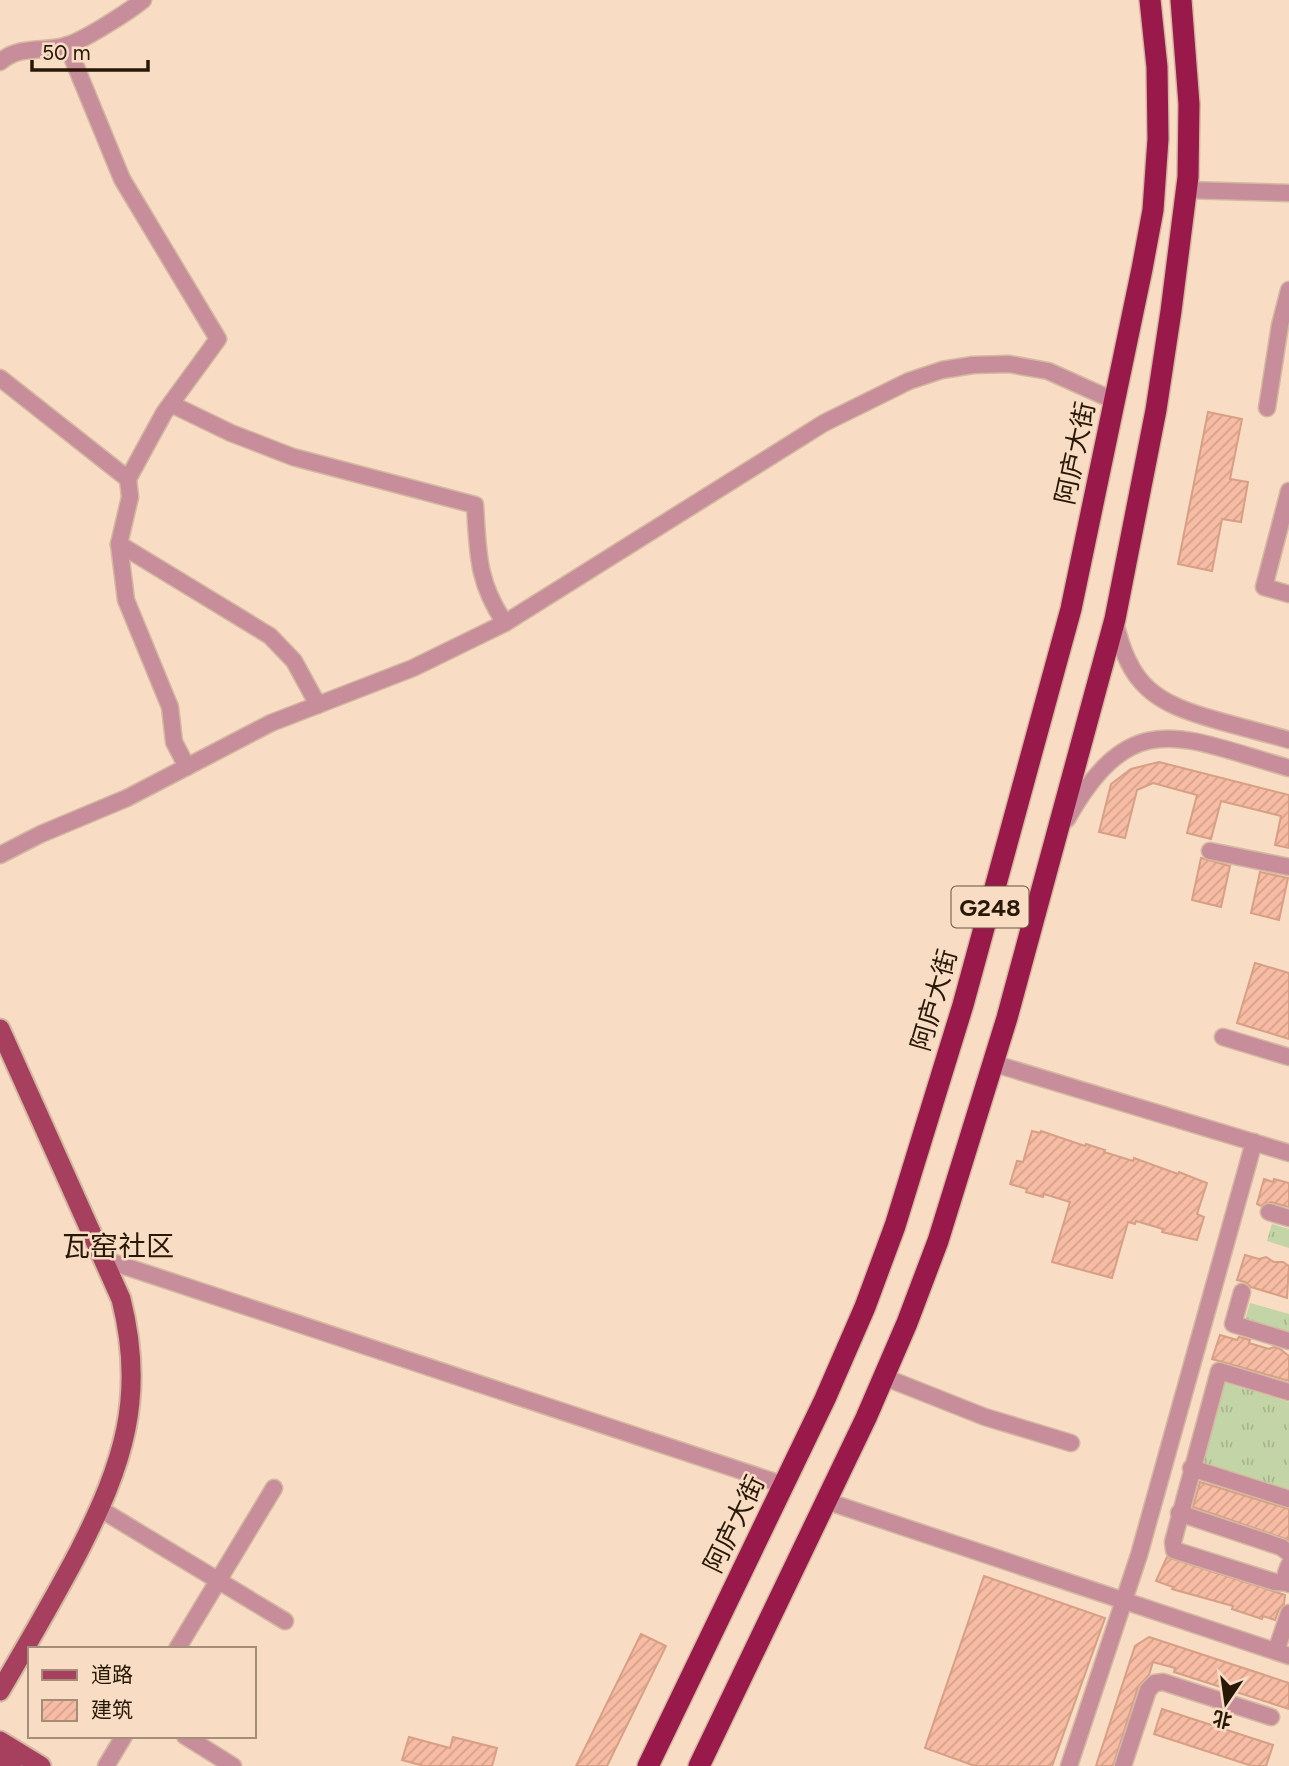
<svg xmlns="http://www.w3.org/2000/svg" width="1289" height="1766" viewBox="0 0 1289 1766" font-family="Figtree,'Noto Sans SC',sans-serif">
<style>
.grass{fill:url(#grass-tufts)}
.building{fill:url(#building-hatch);stroke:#d79f86;stroke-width:2}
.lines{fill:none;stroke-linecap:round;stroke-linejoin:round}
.minor-casing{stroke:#d3b9a1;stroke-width:19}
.major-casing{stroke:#d3b9a1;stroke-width:23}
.highway-casing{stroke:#d3b9a1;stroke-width:24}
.minor{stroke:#c88d9a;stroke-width:16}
.major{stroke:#a73f5f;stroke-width:19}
.highway{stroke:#99194a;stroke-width:21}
.labels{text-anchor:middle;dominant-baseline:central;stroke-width:5;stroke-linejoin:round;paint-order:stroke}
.shield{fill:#f8dcc3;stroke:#66533f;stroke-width:2}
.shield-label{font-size:24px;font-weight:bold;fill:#281807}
.street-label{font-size:26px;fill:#281807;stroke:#f8dcc3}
.neighbourhood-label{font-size:28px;fill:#281807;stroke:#f8dcc3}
</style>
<defs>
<pattern id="grass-tufts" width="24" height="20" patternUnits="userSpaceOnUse" patternTransform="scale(1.75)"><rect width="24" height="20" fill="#c3d4a6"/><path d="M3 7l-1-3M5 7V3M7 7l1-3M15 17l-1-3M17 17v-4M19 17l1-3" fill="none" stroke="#a8b58d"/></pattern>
<pattern id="building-hatch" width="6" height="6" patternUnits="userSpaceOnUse" patternTransform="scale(1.75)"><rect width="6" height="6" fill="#f7bca3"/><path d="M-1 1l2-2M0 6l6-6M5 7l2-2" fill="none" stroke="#d4a18b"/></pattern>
</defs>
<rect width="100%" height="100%" fill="#f8dcc3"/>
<g class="grass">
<polygon points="1272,1224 1289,1229 1289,1248 1267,1241"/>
<polygon points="1250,1303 1289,1314 1289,1334 1245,1320"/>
<polygon points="1224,1382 1289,1402 1289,1490 1204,1464 1202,1460"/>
</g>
<g class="building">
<polygon points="1208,412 1242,419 1230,479 1248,482 1241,522 1222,519 1212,571 1178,564"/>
<polygon points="1159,762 1289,795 1289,848 1275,845 1281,816 1221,801 1211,839 1187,833 1197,795 1153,783 1137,790 1125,838 1099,832 1111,784 1131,769"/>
<polygon points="1201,858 1230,866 1221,907 1192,900"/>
<polygon points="1260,872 1288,878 1279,920 1251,913"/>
<polygon points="1255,963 1289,973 1289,1039 1237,1023"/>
<polygon points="1032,1131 1040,1133 1041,1131 1085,1146 1086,1144 1105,1150 1104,1152 1133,1161 1134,1158 1178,1174 1179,1172 1207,1183 1197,1214 1204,1217 1197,1240 1162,1232 1163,1229 1136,1221 1135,1224 1128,1222 1112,1278 1052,1262 1070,1202 1044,1194 1043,1197 1026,1192 1027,1189 1010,1184 1017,1161 1023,1162"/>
<polygon points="1264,1179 1273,1182 1274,1179 1289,1183 1289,1207 1271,1202 1261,1206 1257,1204"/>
<polygon points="1245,1255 1259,1259 1266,1257 1274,1262 1283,1262 1289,1266 1287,1298 1251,1287 1245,1282 1237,1280"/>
<polygon points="1220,1335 1237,1340 1239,1337 1250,1340 1249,1343 1269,1349 1274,1347 1280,1349 1289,1356 1289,1381 1212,1359"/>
<polygon points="1200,1482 1289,1509 1289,1540 1193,1507"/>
<polygon points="1167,1557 1285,1595 1284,1604 1279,1609 1275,1620 1263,1616 1262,1619 1232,1609 1233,1606 1172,1589 1173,1587 1156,1581"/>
<polygon points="984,1576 1105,1618 1052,1766 975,1766 925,1748"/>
<polygon points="641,1634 666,1646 607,1766 576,1766"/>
<polygon points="1149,1637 1289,1683 1289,1709 1174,1672 1175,1668 1153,1662 1149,1675 1138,1687 1113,1766 1096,1766 1135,1646"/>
<polygon points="1162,1709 1273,1745 1266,1766 1252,1766 1154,1734"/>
<polygon points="409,1737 450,1748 453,1737 497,1748 492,1766 424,1766 402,1760"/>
</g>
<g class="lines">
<defs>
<g id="minor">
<polyline points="67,45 122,179 218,339 164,413 128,479"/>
<path d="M 0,62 C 20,44 45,53 68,45 C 86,39 128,12 143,0"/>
<polyline points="1187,190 1289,193"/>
<polyline points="0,378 128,479 130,497 119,544 126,600 170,707 174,742 187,767"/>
<path d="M 171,404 L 231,433 L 293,457 L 475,505 C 478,553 477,582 505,623"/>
<polyline points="1267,408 1280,325 1289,290"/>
<polyline points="1289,491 1264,587 1289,594"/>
<polyline points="119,544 270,636 294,661 318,705"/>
<path d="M 1115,621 C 1129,686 1155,703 1216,720 C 1240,727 1265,733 1289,740"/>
<path d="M 1067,819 C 1133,703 1181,738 1289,768"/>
<polyline points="1210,851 1289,867"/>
<polyline points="0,855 41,834 127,798 271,723 413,668 505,623 824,423 909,381 942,370 973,365 1009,364 1048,371 1115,401"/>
<polyline points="1223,1037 1289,1057"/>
<polyline points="992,1063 1289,1153"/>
<polyline points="1269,1212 1289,1218"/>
<polyline points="103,1259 784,1485"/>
<polyline points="1242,1292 1233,1324 1289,1341"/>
<polyline points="884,1377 985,1417 1071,1443"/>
<polyline points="1191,1468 1289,1499"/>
<polyline points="826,1501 1289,1656"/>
<polyline points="100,1509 285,1621"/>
<polyline points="1179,1513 1281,1547 1289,1553"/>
<polyline points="1289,1565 1286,1573 1289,1584"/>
<polyline points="1289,1583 1275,1582 1174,1550 1173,1542 1219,1371 1289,1392"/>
<polyline points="177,1649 274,1488"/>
<polyline points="1276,1651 1289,1613"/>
<polyline points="185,1736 233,1766"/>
<polyline points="106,1766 124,1736"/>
<polyline points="1069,1766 1139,1555 1254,1142"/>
<polyline points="1123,1766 1148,1690 1155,1683 1163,1682 1271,1717"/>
</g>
<g id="major">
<path d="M 0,1029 L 121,1299 C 146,1397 123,1464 79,1551 C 54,1599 27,1645 0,1691"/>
<polyline points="0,1741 41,1766"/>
<polyline points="0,1759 12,1766"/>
</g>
<g id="highway">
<polyline points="648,1766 825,1399 865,1307 895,1226 963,1005 1071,609 1142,269 1153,210 1158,139 1157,67 1150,0"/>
<polyline points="699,1766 866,1418 907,1323 938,1241 1007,1018 1115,619 1156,410 1171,311 1188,177 1189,104 1181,0"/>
</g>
</defs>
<use href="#minor" class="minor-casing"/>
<use href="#major" class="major-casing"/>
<use href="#highway" class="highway-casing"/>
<use href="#minor" class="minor"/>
<use href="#major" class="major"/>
<use href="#highway" class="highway"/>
</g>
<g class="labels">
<rect class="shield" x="951.5" y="886.5" width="77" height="41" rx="5"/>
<g class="shield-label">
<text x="990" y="907">G248</text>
</g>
<g class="street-label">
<text transform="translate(1075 453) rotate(-78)">阿庐大街</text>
<text transform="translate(934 1000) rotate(-74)">阿庐大街</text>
<text transform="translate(734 1524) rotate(-64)">阿庐大街</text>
</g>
<g class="neighbourhood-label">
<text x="118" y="1246">瓦窑社区</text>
</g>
</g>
<rect x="28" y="1647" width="228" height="91" fill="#f8dcc3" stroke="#a58e78" stroke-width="2"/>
<rect x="42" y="1670" width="35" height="10" fill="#a73f5f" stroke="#a58e78" stroke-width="2"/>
<text x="91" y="1682" font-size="21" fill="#281807">道路</text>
<rect x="42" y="1700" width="35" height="21" fill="url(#building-hatch)" stroke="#a58e78" stroke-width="2"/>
<text x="91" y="1717" font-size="21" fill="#281807">建筑</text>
<g transform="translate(1226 1703) rotate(193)" stroke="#f8dcc3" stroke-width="5" paint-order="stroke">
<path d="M0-5L12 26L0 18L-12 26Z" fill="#281807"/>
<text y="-10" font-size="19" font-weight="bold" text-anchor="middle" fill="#281807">北</text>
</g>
<path d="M32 60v10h116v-10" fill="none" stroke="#281807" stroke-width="3.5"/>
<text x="42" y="60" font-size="21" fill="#281807" stroke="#f8dcc3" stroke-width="5" paint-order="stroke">50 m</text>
</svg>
